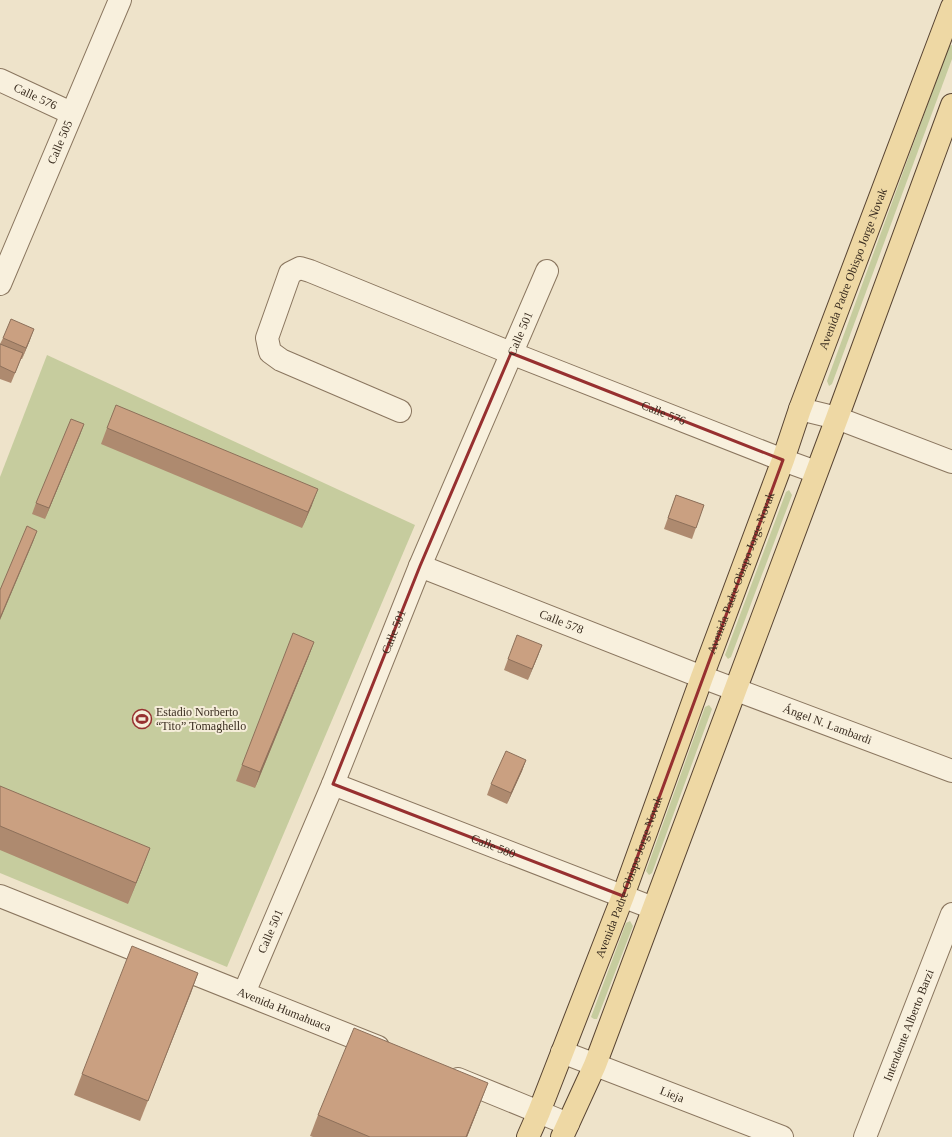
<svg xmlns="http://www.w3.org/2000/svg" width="952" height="1137" viewBox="0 0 952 1137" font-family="'Times New Roman',serif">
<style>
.green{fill:#c6cc9e}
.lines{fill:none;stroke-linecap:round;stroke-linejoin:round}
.minor-casing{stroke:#8a765f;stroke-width:24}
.major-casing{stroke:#584432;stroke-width:24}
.minor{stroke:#f8f0dd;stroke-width:22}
.major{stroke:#eed8a4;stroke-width:22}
.wall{fill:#ae8a6f}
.shaded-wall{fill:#8d705a}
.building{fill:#caa081;stroke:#8d705a}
.marked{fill:none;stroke:#973030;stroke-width:3;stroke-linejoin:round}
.labels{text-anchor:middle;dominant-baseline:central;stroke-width:4;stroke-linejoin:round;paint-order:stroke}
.street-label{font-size:12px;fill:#3b2e21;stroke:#f5edd9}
.poi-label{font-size:12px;fill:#3b2e21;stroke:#f5edd9;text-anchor:start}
</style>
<rect width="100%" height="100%" fill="#eee3ca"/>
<g class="green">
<polygon points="952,45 952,59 832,384 829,386 827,381 949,46"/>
<polygon points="47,355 415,525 227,967 0,873 0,477"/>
<polygon points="789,490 792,495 731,657 728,659 725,655 786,492"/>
<polygon points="709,705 712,709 652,873 649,875 646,871 705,707"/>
<polygon points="630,921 633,926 597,1019 594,1019 591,1017 626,923"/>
</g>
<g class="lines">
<defs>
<g id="minor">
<path id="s1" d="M 0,80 L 71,113"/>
<path id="s2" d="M 0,284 L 120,0"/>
<polyline points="800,409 837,418 952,462"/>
<path id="s3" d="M 400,411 L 281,360 L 270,352 L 267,338 L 290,273 L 300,268 L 310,271 L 511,353 L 783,460 L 816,472"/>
<path id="s4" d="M 420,566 L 702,677 L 952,771"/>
<path id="s5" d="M 333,784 L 653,908"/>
<path id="s6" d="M 0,896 L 378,1047"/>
<path id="s7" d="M 244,993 L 333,784 L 420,566 L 547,271"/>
<path id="s8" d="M 562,1052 L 782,1137"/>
<polyline points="458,1079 568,1124"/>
<path id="s9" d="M 865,1137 L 952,914"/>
</g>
<g id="major">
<path id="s10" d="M 528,1137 L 539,1112 L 623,896 L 702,677 L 783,460 L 800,409 L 952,7"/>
<polyline points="562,1137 595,1065 837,418 952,105"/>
</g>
</defs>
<use href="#minor" class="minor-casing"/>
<use href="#major" class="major-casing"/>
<use href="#minor" class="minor"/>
<use href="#major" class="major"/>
</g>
<g class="wall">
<polygon points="3,338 30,340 22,359 21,359 11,383 0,379 0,344"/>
<polygon points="84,424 45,519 32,514 36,503"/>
<polygon points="107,428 312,505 302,528 101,444"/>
<polygon points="676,495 704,505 692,539 664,529"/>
<polygon points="314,642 308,658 255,788 236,781 242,765"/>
<polygon points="542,645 528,680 504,670 508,659"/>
<polygon points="526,760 522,771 507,804 487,795 491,784"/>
<polygon points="0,786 142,869 128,904 0,850"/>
<polygon points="198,973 140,1121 74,1095 82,1074"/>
<polygon points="480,1104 467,1137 313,1137 310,1136 318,1115"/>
</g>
<g class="shaded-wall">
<polygon points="34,329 30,340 22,359 26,348"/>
<polygon points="84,424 80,435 45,519 49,508"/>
<polygon points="318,489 312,505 302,528 308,512"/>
<polygon points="37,531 33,542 0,620 0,618"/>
<polygon points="314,642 308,658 255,788 260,772"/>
<polygon points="542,645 538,656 528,680 532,669"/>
<polygon points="526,760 522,771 507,804 511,793"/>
<polygon points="150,848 142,869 128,904 136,883"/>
<polygon points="198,973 191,993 140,1121 148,1101"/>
<polygon points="488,1083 480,1104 467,1137 466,1137"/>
</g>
<g class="building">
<polygon points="11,319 34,329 26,348 3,338"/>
<polygon points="0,344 23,353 15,373 0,366"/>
<polygon points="116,405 318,489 308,512 107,428"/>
<polygon points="71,419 84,424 49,508 36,503"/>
<polygon points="676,495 704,505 696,528 668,518"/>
<polygon points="27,526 37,531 0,618 0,590"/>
<polygon points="293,633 314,642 260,772 242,765"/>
<polygon points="517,635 542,645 532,669 508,659"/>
<polygon points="506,751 526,760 511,793 491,784"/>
<polygon points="0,786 150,848 136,883 0,826"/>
<polygon points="132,946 198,973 148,1101 82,1074"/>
<polygon points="354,1028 488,1083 466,1137 370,1137 318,1115"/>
</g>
<path class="marked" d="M 511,353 L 783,460 L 623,896 L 333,784 L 420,566 Z"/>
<defs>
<symbol id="stadium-ring" viewBox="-11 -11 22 22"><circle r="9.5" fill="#f5edd9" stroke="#973030" stroke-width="1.5"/><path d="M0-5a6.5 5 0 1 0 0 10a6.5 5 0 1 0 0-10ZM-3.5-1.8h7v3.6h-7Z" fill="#973030"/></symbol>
</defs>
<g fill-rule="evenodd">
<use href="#stadium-ring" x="131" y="708" width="22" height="22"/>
</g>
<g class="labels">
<g class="street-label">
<text stroke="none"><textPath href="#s1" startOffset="39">Calle 576</textPath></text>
<text stroke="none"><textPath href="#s2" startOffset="154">Calle 505</textPath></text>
<text stroke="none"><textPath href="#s10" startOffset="927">Avenida Padre Obispo Jorge Novak</textPath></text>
<text stroke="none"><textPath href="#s7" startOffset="715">Calle 501</textPath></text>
<text stroke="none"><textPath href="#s3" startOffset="629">Calle 576</textPath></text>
<text stroke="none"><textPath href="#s10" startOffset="603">Avenida Padre Obispo Jorge Novak</textPath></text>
<text stroke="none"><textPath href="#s4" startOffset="152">Calle 578</textPath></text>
<text stroke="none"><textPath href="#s7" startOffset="391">Calle 501</textPath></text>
<text stroke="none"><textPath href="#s4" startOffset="437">Ángel N. Lambardi</textPath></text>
<text stroke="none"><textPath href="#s5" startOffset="172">Calle 580</textPath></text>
<text stroke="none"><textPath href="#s10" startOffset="279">Avenida Padre Obispo Jorge Novak</textPath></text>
<text stroke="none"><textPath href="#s7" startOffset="67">Calle 501</textPath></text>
<text stroke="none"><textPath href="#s6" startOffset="306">Avenida Humahuaca</textPath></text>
<text stroke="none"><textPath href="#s9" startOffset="120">Intendente Alberto Barzi</textPath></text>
<text stroke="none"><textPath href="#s8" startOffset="118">Lieja</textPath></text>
</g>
<g class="poi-label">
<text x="156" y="712">Estadio Norberto<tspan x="156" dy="14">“Tito” Tomaghello</tspan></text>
</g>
</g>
</svg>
